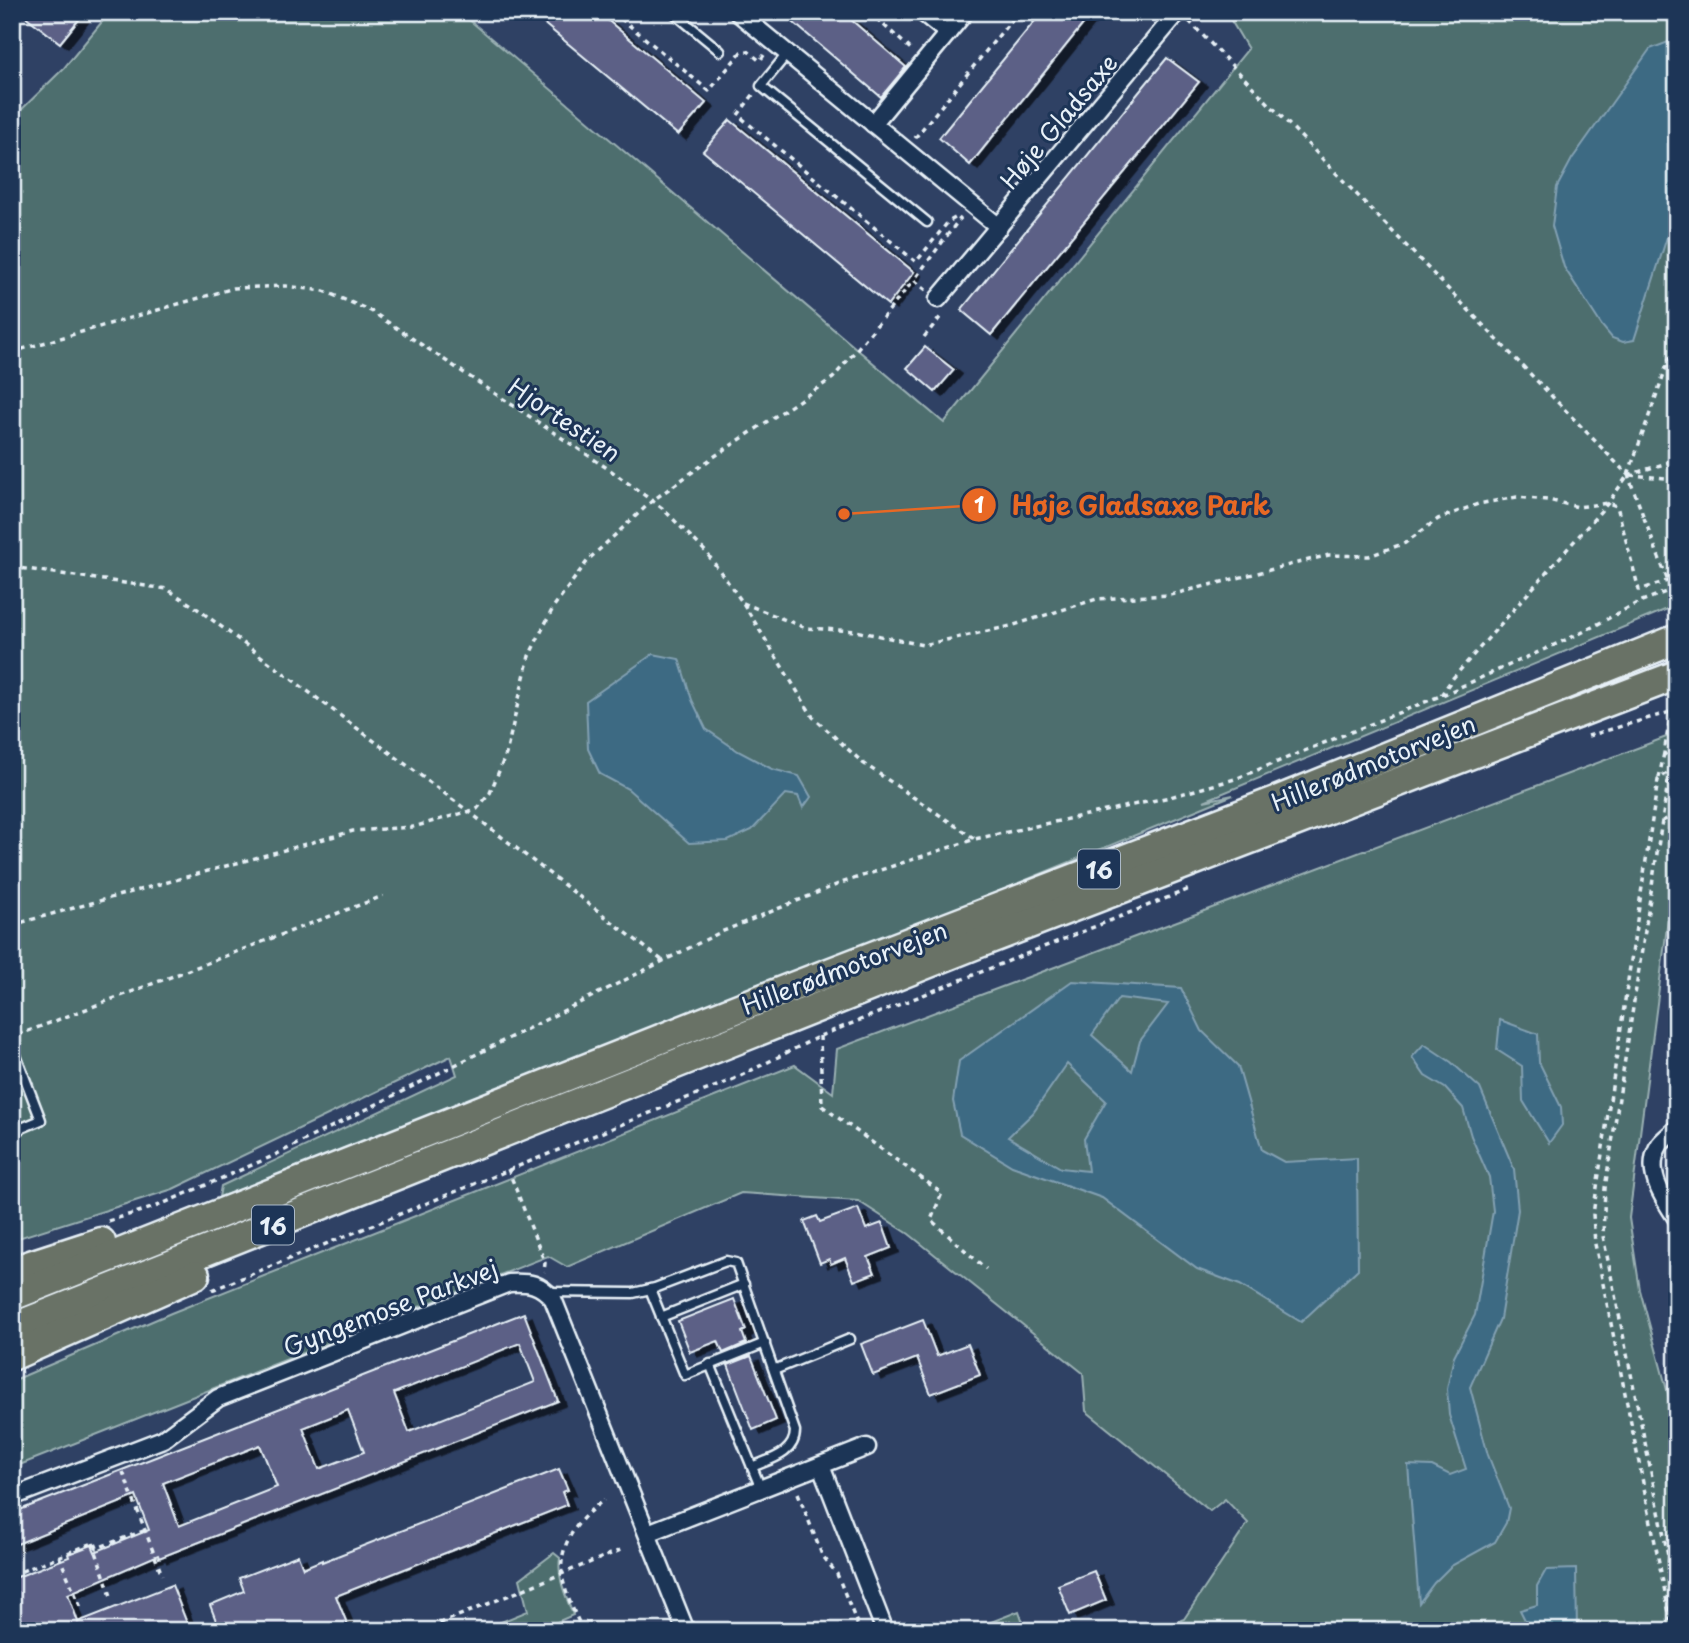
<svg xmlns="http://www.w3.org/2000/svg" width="1689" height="1643" viewBox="0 0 1689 1643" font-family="'Playpen Sans',sans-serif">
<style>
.green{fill:#4d6e6e;stroke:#9ab0b3;stroke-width:2}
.water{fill:#3e6a83;stroke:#82a0b2;stroke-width:2;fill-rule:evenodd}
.building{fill:#5c6186;stroke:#e8f1f8;stroke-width:2;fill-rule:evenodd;filter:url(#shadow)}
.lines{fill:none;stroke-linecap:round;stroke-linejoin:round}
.lane-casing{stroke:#e8f1f8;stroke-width:13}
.street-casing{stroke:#e8f1f8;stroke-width:21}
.highway-casing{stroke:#e8f1f8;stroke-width:33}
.path{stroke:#e8f1f8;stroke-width:3.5;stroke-dasharray:5 5;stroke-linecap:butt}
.lane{stroke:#1d3557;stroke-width:8}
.street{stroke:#1d3557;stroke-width:16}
.highway{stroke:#697266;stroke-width:28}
.path-bridge{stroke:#e8f1f8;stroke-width:3.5;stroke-dasharray:5 5;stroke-linecap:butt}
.labels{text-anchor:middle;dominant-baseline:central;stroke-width:6;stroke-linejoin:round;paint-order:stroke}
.shield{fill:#1d3557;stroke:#abb9c8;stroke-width:2}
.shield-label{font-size:23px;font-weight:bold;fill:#e8f1f8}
.street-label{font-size:24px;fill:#e8f1f8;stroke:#1d3557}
.leader{fill:none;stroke:#e86824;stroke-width:2.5}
.callout-dot{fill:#e86824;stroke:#1d3557;stroke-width:2.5}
.mark-label{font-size:21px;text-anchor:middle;font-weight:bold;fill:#fff}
.callout-label{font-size:26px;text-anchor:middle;font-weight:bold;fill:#e86824;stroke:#1d3557;stroke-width:6;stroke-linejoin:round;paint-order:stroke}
</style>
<defs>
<filter id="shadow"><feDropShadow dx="8" dy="4.5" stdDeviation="0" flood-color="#0009"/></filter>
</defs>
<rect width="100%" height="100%" fill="#2f4164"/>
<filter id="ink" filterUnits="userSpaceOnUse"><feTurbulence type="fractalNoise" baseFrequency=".0143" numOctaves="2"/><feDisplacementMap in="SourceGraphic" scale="14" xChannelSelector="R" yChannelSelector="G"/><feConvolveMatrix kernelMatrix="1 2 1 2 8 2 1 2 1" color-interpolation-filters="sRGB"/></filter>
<g filter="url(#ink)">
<g class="green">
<polygon points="110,12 460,12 944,423 1248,49 1226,12 1677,12 1677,605 1204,801 1233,795 639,1039 442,1117 219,1197 221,1186 457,1075 451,1056 173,1189 12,1240 12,119 64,68"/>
<polygon points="1677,733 1677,850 1629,1218 1640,1290 1677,1427 1677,1631 1153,1631 1184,1619 1248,1523 1225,1499 1210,1511 1086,1411 1083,1373 909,1234 858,1201 741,1193 567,1267 548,1256 12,1468 12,1381 171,1313 795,1065 833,1093 837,1049"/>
<path d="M 554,1553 L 560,1558 C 557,1579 566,1596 573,1615 L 550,1625 L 553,1631 L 479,1631 L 528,1611 L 520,1579 Z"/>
<polygon points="1019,1611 1026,1631 968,1631"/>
</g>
<g class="water">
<polygon points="1671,41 1677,41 1677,206 1634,340 1623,342 1612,338 1602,326 1564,267 1552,226 1557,187 1572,159 1650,49"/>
<polygon points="653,654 679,659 692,700 706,729 738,751 772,769 799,776 811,797 803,808 798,796 786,794 752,830 728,841 689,843 628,789 600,774 588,749 586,701"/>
<path d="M 1072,981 L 1181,988 L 1202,1031 L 1238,1066 L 1262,1150 L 1284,1162 L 1357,1158 L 1358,1269 L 1301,1322 L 1240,1285 L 1197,1269 L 1102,1198 L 1012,1166 L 960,1134 L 953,1101 L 959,1061 ZM 1119,998 L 1168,1004 L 1140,1041 L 1132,1071 L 1092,1035 ZM 1067,1064 L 1106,1101 L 1084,1139 L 1088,1171 L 1061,1168 L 1008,1137 L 1033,1113 Z"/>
<polygon points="1500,1020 1538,1034 1539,1062 1561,1107 1562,1125 1549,1143 1523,1101 1522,1066 1497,1050"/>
<polygon points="1424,1044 1451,1062 1480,1088 1514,1169 1518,1210 1500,1319 1470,1387 1488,1455 1509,1508 1506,1523 1495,1542 1451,1566 1434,1583 1419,1603 1408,1465 1432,1466 1450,1475 1466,1469 1449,1415 1447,1389 1454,1356 1475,1315 1493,1211 1489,1177 1471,1136 1463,1108 1445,1088 1425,1076 1412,1057"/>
<polygon points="1576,1569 1577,1631 1545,1631 1528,1626 1520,1610 1537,1605 1537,1586 1546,1570"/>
</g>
<g class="building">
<polygon points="20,12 85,12 60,43"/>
<polygon points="530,12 598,12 706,103 678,135"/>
<polygon points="781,12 842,12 906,67 881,97"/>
<polygon points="1042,12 1093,12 970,165 939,138"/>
<polygon points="1167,58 1199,82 991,335 961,310"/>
<polygon points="730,120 914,272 888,305 703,151"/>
<polygon points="925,347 954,370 935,392 907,368"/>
<polygon points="858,1208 866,1229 882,1223 891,1248 868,1257 875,1273 854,1281 845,1258 831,1264 829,1259 820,1263 804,1221 817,1216 820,1222"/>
<polygon points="734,1299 746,1330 742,1332 746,1343 723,1353 718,1341 690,1352 678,1321"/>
<path d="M 524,1313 L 558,1401 L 159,1558 L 158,1555 L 68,1594 L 78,1622 L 172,1585 L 190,1631 L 26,1631 L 17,1608 L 12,1610 L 12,1579 L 69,1557 L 68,1554 L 92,1545 L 95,1552 L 149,1530 L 136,1496 L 12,1546 L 12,1513 ZM 520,1343 L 535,1382 L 409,1432 L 394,1393 ZM 348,1410 L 364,1452 L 319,1469 L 303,1428 ZM 260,1445 L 277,1487 L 179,1526 L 163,1483 Z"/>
<polygon points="923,1320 937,1356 968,1344 980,1375 931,1394 917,1358 873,1375 861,1344"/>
<polygon points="751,1356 776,1420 753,1430 728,1365"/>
<polygon points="559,1469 568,1490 562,1492 567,1505 336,1596 350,1631 220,1631 210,1605 244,1591 239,1578 298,1555 303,1568 322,1560 322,1562"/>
<polygon points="1094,1571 1106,1600 1070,1615 1058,1585"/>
</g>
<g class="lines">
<defs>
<g id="lane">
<polyline points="673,12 720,51"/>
<polyline points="787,54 761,86 927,222"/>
<polyline points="12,1045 41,1120 12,1132"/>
<polyline points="650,1289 685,1375 765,1343"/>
<path d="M 548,1292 L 633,1293 L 655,1288 L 726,1261 L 736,1263 L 795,1431 C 795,1454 770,1459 752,1467"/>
<polyline points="661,1317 744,1284"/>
<polyline points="710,1364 761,1489"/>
<polyline points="774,1370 850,1339"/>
</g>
<g id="street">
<polyline points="737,12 999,227"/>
<polyline points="922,12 948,33"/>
<polyline points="873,124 965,12"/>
<polyline points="938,299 1178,12"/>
<path d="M 1677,1128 C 1672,1133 1664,1139 1660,1144 C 1643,1170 1663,1198 1677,1219"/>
<polyline points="821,1466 885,1631"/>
<path d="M 12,1497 L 163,1439 L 218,1398 L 509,1283 C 529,1282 540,1283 553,1299 L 686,1631"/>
<polyline points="648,1533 867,1447"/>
</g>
<g id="highway">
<polyline points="12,1271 101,1242"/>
<polyline points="12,1296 774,994 1281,799 1677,639"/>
<polyline points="12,1328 977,944 1677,675"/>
<polyline points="12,1356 195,1275"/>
</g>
</defs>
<use href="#lane" class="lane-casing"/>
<use href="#street" class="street-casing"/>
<use href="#highway" class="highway-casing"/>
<g class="path">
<polyline points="613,12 709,91 741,52 748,51 760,61 764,55"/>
<polyline points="869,12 913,51"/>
<polyline points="12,15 14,12"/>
<polyline points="1189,21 1628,475 1644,518"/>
<polyline points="753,95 738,115 916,262 948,222 955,218 958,221 961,218"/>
<polyline points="915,138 1018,12"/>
<polyline points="926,290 914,280 958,221"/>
<polyline points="924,337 943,314"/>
<polyline points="12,352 234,288 286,286 324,291 371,311 610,470 662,508 706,552 743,603 813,717 863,763 975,839"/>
<polyline points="1628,475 1667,463 1677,456"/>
<polyline points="1630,475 1677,479"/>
<polyline points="12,567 167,589 195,607 468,811 663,961"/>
<polyline points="743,603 806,628 856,631 923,645 1011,626 1097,599 1170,595 1329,555 1369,556 1405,543 1438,519 1478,504 1517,497 1548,500 1578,507 1608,503 1617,506 1639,590 1677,578"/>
<polyline points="1441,695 1453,678 1608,503 1628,475 1677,337"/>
<polyline points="1671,712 1664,753 1677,768"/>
<polyline points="1588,736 1677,710"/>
<polyline points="1677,763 1668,782 1662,821 1605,1188 1603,1236 1677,1600"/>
<polyline points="1659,778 1664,753"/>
<polyline points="1662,821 1677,815"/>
<polyline points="12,925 353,831 413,827 477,809 490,793 506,754 529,656 554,606 589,559 652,501 712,458 833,378 914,280"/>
<polyline points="18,1035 383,896"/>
<polyline points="820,1036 822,1106 942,1193 931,1220 986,1269"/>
<polyline points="508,1169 545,1263 544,1272"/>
<polyline points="108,1221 155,1207 273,1156 721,932 841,883 975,839 1170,797 1235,779 1440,696 1581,633 1639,602 1677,588"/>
<polyline points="212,1290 734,1079 820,1036 1192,888"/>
<polyline points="12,1384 21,1379"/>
<polyline points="123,1472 162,1575"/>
<polyline points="798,1493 822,1555 837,1574 860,1631"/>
<polyline points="93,1543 111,1596"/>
<polyline points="59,1556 81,1608"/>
<polyline points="12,1575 93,1543 95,1543 97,1548 146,1530"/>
<polyline points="421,1631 623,1549"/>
<path d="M 583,1631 C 576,1616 568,1600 564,1584 C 554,1549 577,1519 604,1500"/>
<polyline points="1667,1631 1670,1617 1595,1244 1593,1214 1658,780 1675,767"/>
</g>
<use href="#lane" class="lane"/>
<use href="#street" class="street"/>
<use href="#highway" class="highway"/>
<polyline class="path-bridge" points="1644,518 1677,605"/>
</g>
</g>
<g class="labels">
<g class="shield">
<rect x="1078" y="849.5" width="42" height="39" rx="5"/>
<rect x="252" y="1205.5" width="42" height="39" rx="5"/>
</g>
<g class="shield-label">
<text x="1099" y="869">16</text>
<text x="273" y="1225">16</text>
</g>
<g class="street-label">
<text transform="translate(1058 121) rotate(-50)">Høje Gladsaxe</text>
<text transform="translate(565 419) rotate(34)">Hjortestien</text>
<text transform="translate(1373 762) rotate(-22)">Hillerødmotorvejen</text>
<text transform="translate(844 967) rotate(-21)">Hillerødmotorvejen</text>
<text transform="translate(390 1307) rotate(-21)">Gyngemose Parkvej</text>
</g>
</g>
<path class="leader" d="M844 514L979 505"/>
<g class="callout-dot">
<circle cx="844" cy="514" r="7"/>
<circle cx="979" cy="505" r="18"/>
</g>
<g class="mark-label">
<text x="979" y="513">1</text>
</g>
<g class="callout-label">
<text x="1141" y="515">Høje Gladsaxe Park</text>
</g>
<rect width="1689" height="1643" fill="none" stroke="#1d3557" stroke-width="42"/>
<rect x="21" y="21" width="1647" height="1601" fill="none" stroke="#e8f1f8" stroke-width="2.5" filter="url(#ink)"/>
</svg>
